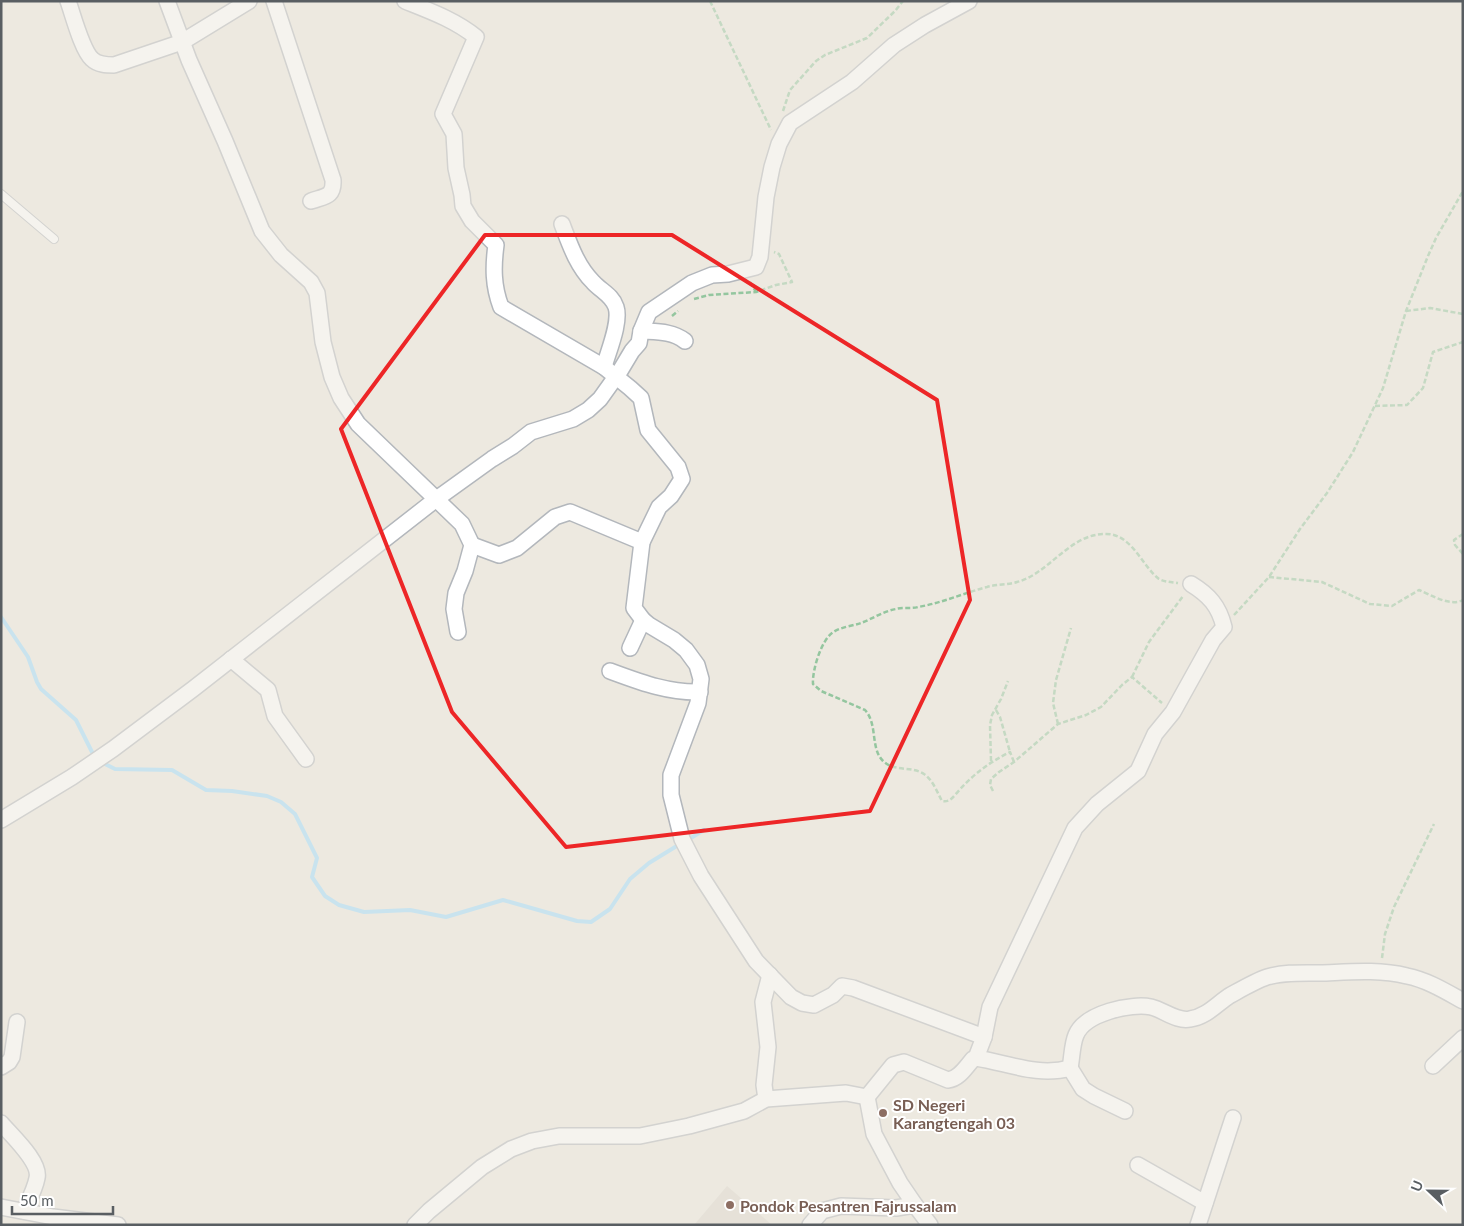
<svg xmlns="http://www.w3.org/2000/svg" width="1464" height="1226" viewBox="0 0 1464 1226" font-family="Lato,sans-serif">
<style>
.education{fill:#ddd8cf}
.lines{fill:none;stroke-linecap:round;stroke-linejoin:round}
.stream{stroke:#9edcff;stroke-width:4}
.lane-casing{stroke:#b3b7bc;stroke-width:10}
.street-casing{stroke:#b3b7bc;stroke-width:18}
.path{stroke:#94c69f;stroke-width:2.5;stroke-dasharray:5 2.5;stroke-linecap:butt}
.lane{stroke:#fff;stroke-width:8}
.street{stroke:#fff;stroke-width:15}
.marked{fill:none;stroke:#ed2627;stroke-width:4;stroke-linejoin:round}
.education-dot{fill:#8d6e63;stroke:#fff;stroke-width:2}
.labels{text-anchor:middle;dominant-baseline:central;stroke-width:4;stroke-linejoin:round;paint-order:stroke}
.education-label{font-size:16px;font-weight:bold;fill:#785e54;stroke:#fff;text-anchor:start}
</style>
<rect width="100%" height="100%" fill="#ede9e0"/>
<polygon class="education" points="727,1186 772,1225 694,1225"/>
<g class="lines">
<g class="stream">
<polyline points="1,617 28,657 37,682 41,689 76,720 92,752 97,757"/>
<polyline points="101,762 115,769 172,770 206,790 232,791 267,796 281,802 295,814 317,858 312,877 325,896 339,905 364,912 410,910 446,917 503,900 577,921 591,922 610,909 630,879 649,863 680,844"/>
<polyline points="686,841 704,830"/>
</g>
<defs>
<polyline id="lane" points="1,194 54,239"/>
<g id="street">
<path d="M 68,1 C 73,15 82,50 92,59 C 98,65 107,65 114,65 L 182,42 L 249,1"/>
<polyline points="167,1 189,60 225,141 262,231 281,255 311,282 317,293 323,342 332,377 341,398 358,424 462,524 472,545 465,571 456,593 454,609 458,632"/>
<path d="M 274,1 L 333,180 C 334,197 325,196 311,201"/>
<path d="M 405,1 C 430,11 455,20 476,37 L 443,114 L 454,134 L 456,168 L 462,195 L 463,206 L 472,221 L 496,245 C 493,267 493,286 501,307 L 604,367 L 630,388 L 641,398 L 648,430 L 678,467 L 682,479 L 671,496 L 659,507 L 642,542 L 634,608 L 643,620 L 649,625 L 674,640 L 686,650 L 697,665 L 701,679 L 698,703 L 671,775 L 671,795 L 682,839 L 701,876 L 756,961 L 791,997 L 802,1003 L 814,1005 L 833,995 L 842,986 L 853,988 L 984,1037"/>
<path d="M 562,224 C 570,245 577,266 593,282 C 601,291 612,295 616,307 C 621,322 608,352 604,367"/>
<path d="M 641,331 C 657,332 672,331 685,341"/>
<polyline points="472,545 499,555 517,548 555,517 570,512 642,542"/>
<polyline points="630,648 643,620"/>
<polyline points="231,659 268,690 275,716 306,759"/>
<path d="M 610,671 C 640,682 668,693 700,692"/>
<polyline points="1,820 72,777 113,749 193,689 435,500 492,459 513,446 531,432 573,419 588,410 600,399 620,371 632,351 639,343 641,331 649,312 692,283 712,275 728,274 756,267 760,257 766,197 772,167 779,144 790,123 852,82 894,45 925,25 969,1"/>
<path d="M 976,1058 L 984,1037 L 990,1007 L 1075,828 L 1097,804 L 1138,771 L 1155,734 L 1173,712 L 1213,640 L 1224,627 C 1219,606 1209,595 1191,584"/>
<polyline points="1433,1066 1463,1038"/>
<polyline points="1,1067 9,1062 12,1057 17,1022"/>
<polyline points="1070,1068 1083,1089 1094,1096 1125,1111"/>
<polyline points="867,1097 874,1134 900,1183 915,1205 930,1225"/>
<polyline points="766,1099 764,1085 768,1047 763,1002 770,975"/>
<path d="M 1,1123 C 11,1135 41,1162 37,1178 C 35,1189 29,1200 24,1211"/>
<polyline points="1138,1165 1205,1203"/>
<polyline points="1,1207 53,1217 118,1225"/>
<path d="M 415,1225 L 429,1211 L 482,1167 L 511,1149 L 532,1141 L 559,1136 L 640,1136 L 689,1126 L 744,1111 L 766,1099 L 846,1093 L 867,1097 L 893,1065 L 904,1062 L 948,1080 C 959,1079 966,1067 973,1059 L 976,1058 C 1008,1063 1038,1077 1070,1068 C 1072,1058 1072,1044 1076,1035 C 1085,1013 1131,1003 1151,1007 C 1164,1010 1177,1022 1190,1019 C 1206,1017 1217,1004 1229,996 C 1240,990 1255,981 1267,977 C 1283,972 1303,973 1320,973 C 1349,972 1378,969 1407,976 C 1427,980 1445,991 1463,1001"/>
<polyline points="810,1225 822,1211 841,1206 896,1208 915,1205"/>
<polyline points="1198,1225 1233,1118"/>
</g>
</defs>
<use href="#lane" class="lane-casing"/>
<use href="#street" class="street-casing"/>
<g class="path">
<polyline points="710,1 771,130"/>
<polyline points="783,111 790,90 816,61 825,55 867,38 895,11 903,1"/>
<polyline points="750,282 756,292"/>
<polyline points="694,299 709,295 756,292 776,285 792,282 779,254 774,252"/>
<polyline points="1406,311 1430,308 1463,314"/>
<polyline points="672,316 678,311"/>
<polyline points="1375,406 1407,405 1423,388 1433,352 1463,342"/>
<polyline points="1463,534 1454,540 1455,545 1463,554"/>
<path d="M 1269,577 L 1322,582 L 1370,604 L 1392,606 L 1419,590 C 1431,595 1450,607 1463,600"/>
<polyline points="1234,615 1269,577 1300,529 1327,493 1353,452 1383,388 1406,311 1428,256 1436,238 1463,191"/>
<polyline points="1132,677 1149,642 1183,596"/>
<polyline points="996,710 1000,717 1010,752"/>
<polyline points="1058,724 1053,703 1056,680 1071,628"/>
<polyline points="991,761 990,725 992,715 1001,699 1008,681"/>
<path d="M 1014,762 L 1010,752 C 988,763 971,776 955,795 C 951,800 948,802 942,801 C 937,792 933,780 924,774 C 913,766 894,772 883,761 C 870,748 878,724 865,710 L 821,691 L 813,684 C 812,671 821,641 832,633 C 840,627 852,626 861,623 C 872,619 884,611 896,609 C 903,607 911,609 918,607 C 942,603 964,593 987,587 C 997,584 1008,585 1017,582 C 1049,574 1070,533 1106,534 C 1132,534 1142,566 1159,579 C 1165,582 1171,582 1178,583"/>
<polyline points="993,791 990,785 991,779 999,772 1014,762 1058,724 1086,715 1101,707 1122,685 1132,677 1162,703"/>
<polyline points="1382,958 1385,934 1394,907 1434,824"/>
</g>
<use href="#lane" class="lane"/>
<use href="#street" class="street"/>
</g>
<path d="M0 0H1464V1226H0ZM 485,235 L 672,235 L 937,400 L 970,600 L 870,811 L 566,847 L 452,712 L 341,429 Z" fill="#ede9e0" fill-opacity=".55" fill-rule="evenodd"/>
<path class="marked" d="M 485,235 L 672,235 L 937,400 L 970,600 L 870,811 L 566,847 L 452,712 L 341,429 Z"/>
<g class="education-dot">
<circle cx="883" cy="1113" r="5"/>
<circle cx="730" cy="1205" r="5"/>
</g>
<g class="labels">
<g class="education-label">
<text x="893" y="1104">SD Negeri<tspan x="893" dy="18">Karangtengah 03</tspan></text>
<text x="740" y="1205">Pondok Pesantren Fajrussalam</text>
</g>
</g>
<rect width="1464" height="1226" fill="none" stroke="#595e62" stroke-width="5"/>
<g transform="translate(1429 1191) rotate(292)" stroke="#ffffff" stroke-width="4" paint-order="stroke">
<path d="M0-4L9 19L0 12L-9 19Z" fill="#595e62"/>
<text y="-8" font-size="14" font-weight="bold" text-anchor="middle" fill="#595e62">U</text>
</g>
<path d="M12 1206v8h101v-8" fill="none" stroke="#595e62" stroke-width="2.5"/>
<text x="20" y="1206" font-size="15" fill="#595e62" stroke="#ffffff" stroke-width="4" paint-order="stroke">50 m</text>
</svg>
